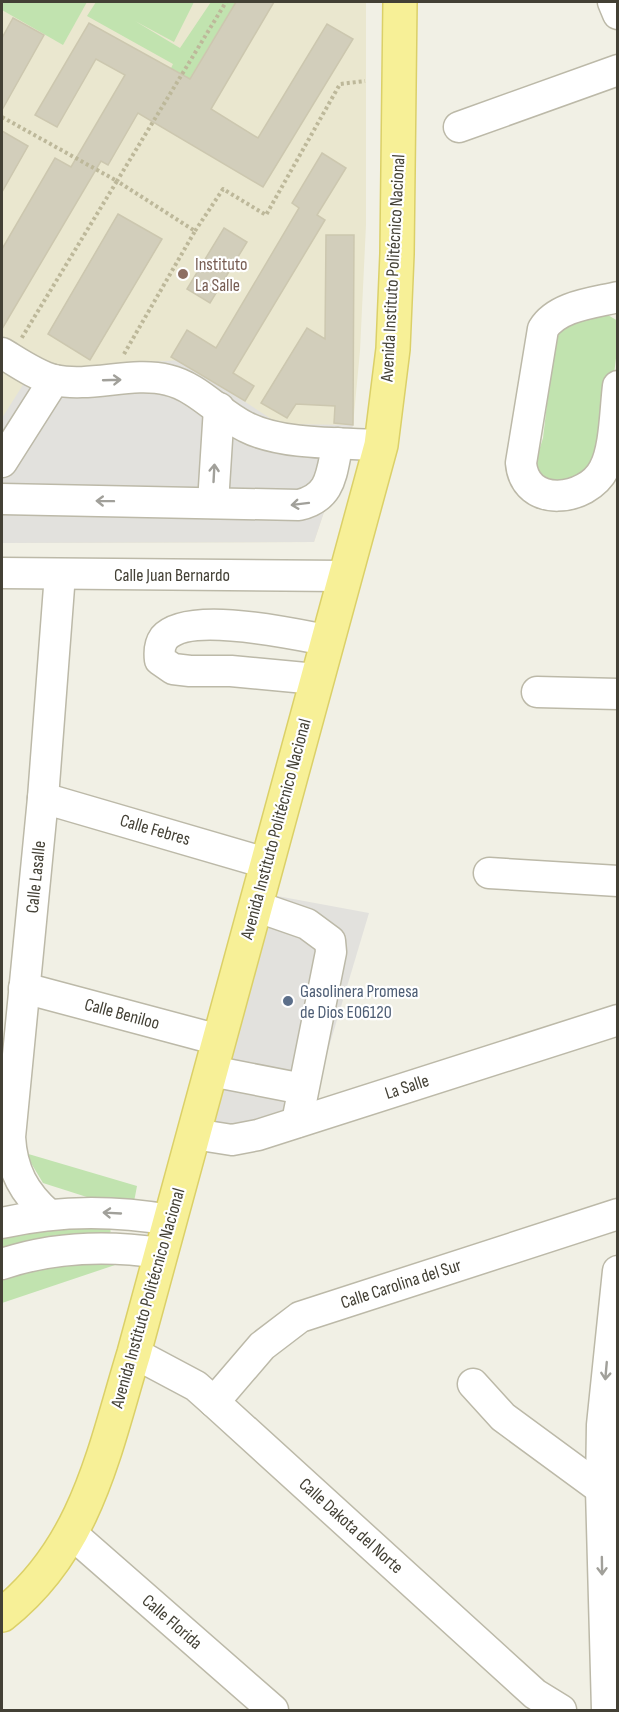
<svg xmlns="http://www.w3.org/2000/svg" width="619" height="1712" viewBox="0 0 619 1712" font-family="'Sofia Sans Condensed',sans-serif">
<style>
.education{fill:#eae7cf}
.green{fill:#c1e3af}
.parking{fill:#e2e1dd}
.building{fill:#d2cebb;stroke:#ccc7af;stroke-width:1.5}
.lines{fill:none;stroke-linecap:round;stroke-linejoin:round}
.minor-casing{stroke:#bcb9a8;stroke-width:33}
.major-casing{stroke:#dbd068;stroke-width:36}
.path{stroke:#bdb89a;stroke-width:4;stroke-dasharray:3 3;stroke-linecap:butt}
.minor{stroke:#fff;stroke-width:30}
.major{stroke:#f7f097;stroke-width:33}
.oneway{stroke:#a1a09a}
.education-dot{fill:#8d6e63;stroke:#fff;stroke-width:2}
.service-dot{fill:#5c6f8a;stroke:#fff;stroke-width:2}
.labels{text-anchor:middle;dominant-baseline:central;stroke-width:4.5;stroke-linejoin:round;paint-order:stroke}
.education-label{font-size:18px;fill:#785e54;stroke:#fff;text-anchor:start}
.street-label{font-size:18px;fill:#434035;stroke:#fff}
.service-label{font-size:18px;fill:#4e5e75;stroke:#fff;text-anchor:start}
</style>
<rect width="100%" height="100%" fill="#f1f0e5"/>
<polygon class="education" points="2,2 366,2 366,225 360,351 353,425 314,542 2,543"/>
<g class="green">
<polygon points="2,2 87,2 63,45 2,10"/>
<polygon points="96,2 194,2 174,42 135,21 180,48 211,2 236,2 167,116 153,106 173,64 87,16"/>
<polygon points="601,311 618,321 617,350 603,463 588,481 538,483 533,469 543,438 554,344 564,324"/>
<polygon points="25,1153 137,1186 133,1207 115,1206 43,1183"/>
<polygon points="99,1220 111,1231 104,1239 2,1254 2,1232"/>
<polygon points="69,1252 118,1264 2,1303 2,1271"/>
</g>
<g class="parking">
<polygon points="181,360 279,424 353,425 314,542 2,543 2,418 38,361 61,368"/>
<polygon points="277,896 369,913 314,1097 232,1137 210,1121"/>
</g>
<g class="building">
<polygon points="236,2 274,2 211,109 258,138 327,24 353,39 263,187 138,113 108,165 101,161 2,329 2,249 55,158 71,167 125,75 96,59 57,127 35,115 89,23 190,79"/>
<polygon points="13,18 44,35 2,110 2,38"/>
<polygon points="2,131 28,146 2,192"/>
<polygon points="322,153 346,168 317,215 325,220 233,373 254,386 245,401 171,357 187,330 216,348 299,208 292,203"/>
<polygon points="118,214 162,239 90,360 48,334"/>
<polygon points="224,228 247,242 210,303 187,289"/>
<polygon points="326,235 354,235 353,425 334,423 335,406 296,404 287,418 261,403 307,328 325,339"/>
</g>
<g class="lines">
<defs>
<g id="minor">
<polyline points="613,2 618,14"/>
<polyline points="459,127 618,70"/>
<path d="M 618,297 C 593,303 557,306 543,329 L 521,463 C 525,509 587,502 604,469 C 615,449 615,410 618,386"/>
<path d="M 2,353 C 17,362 37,376 54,380 C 91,388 132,371 168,380 C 198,387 219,414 246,427 C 281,445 341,443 381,445"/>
<polyline points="2,462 54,380"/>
<path d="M 2,499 L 299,505 C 333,497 331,472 338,443"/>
<polyline points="213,503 219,408"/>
<polyline points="2,573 343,576"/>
<path d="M 316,679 L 231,671 L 190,671 L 173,669 L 160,660 C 159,652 159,645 164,638 C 188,610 293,634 326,640"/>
<polyline points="537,692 618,694"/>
<polyline points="43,798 266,863"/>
<polyline points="489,873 618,881"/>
<polyline points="255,906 307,924 330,941 331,952 297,1122"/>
<polyline points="24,988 219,1040"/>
<polyline points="211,1071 303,1089"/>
<polyline points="194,1134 232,1140 258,1135 618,1020"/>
<path d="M 49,1215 C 24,1193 12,1171 10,1137 L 43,798 L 60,574"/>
<path d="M 2,1223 C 58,1210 113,1210 170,1220"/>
<path d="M 2,1264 C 55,1246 107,1245 161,1253"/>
<polyline points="134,1353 196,1386 214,1402 535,1694 561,1710"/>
<polyline points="473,1384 503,1417 601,1489"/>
<polyline points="214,1402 262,1346 300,1317 618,1214"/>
<polyline points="72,1534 273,1710"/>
<polyline points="607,1710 601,1489 602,1425 618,1271"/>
</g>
<path id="major" d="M 2,1615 C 87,1548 104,1451 134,1353 L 381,445 L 393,349 L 397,254 L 400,2"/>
</defs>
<use href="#minor" class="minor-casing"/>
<use href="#major" class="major-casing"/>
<g class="path">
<polyline points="2,117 117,181 21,339"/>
<polyline points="195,231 223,189 266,215 340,84 365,81"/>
<polyline points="124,354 195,231 117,181 226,2"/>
</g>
<use href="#minor" class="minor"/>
<use href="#major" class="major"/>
</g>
<defs><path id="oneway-shaft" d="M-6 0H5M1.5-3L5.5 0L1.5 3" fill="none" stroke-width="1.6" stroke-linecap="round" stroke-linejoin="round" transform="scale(1.5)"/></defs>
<g class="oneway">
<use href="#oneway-shaft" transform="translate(112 380) rotate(-2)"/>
<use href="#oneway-shaft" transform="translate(214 473) rotate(-87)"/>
<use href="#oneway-shaft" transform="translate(105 501) rotate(-179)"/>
<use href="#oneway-shaft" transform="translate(300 504) rotate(173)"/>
<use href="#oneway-shaft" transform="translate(112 1213) rotate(-177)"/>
<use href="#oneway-shaft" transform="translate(606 1371) rotate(95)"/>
<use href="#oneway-shaft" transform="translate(602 1566) rotate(89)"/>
</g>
<circle class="education-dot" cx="183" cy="274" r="6"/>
<circle class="service-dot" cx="288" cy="1001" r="6"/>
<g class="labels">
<g class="education-label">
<text x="195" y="264">Instituto<tspan x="195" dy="21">La Salle</tspan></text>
</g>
<g class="street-label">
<text transform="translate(393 268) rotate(-87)">Avenida Instituto Politécnico Nacional</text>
<text x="172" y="575">Calle Juan Bernardo</text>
<text transform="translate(276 829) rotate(-75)">Avenida Instituto Politécnico Nacional</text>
<text transform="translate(155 830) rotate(16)">Calle Febres</text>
<text transform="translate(36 877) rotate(-84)">Calle Lasalle</text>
<text transform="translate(122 1014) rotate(15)">Calle Beniloo</text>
<text transform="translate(407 1087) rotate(-18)">La Salle</text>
<text transform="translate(401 1284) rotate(-18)">Calle Carolina del Sur</text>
<text transform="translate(148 1298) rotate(-74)">Avenida Instituto Politécnico Nacional</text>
<text transform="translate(351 1526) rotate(42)">Calle Dakota del Norte</text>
<text transform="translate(172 1622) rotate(41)">Calle Florida</text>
</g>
<g class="service-label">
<text x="300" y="991">Gasolinera Promesa<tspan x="300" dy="21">de Dios E06120</tspan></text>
</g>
</g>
<rect width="619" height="1712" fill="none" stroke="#434035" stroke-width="6"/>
</svg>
